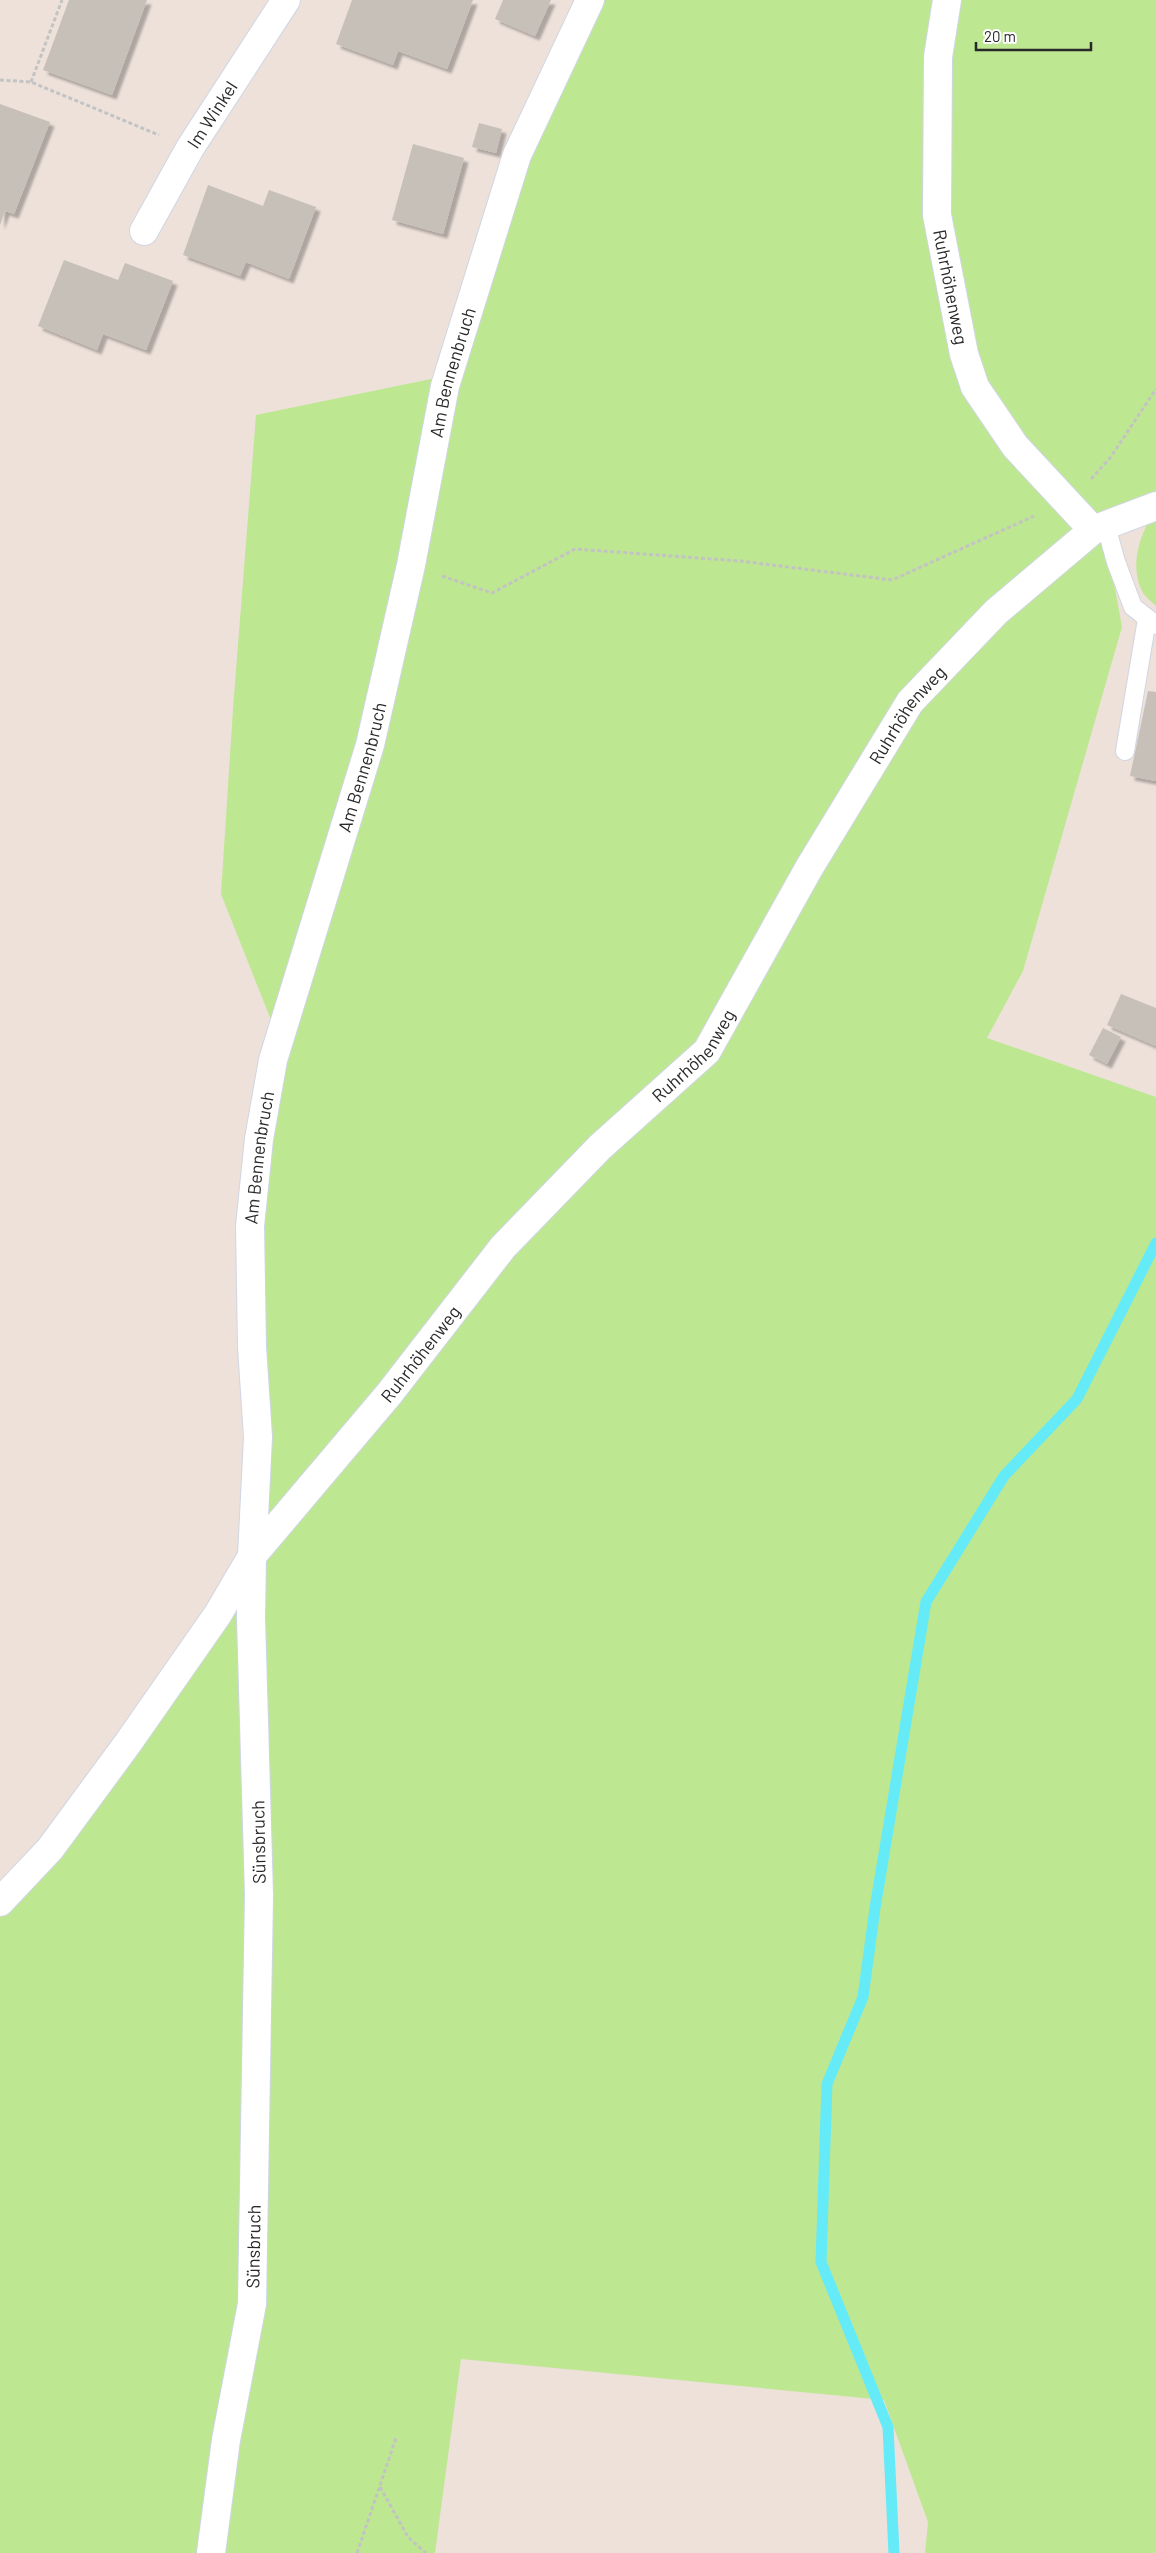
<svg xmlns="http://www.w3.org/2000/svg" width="1156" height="2553" viewBox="0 0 1156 2553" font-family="Barlow,sans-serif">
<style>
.green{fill:#bee792}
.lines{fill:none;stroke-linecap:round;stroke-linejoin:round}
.stream{stroke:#65eaf7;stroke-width:11}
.building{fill:#c7c0b9;filter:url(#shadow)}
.lane-casing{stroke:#cfd6e3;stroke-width:20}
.street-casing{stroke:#cfd6e3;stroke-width:30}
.path{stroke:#c3c3c3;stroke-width:3;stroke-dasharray:4 2.5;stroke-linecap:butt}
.lane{stroke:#fff;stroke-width:18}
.street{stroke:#fff;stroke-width:28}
.labels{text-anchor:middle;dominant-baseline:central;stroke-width:4.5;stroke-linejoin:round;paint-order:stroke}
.street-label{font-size:18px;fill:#292929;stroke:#fff}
</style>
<defs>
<filter id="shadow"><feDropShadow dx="4.5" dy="4.5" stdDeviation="1" flood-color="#0004"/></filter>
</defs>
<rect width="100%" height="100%" fill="#ede1da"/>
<g class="green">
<polygon points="598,0 1156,0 1156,502 1143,505 1090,527 1053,555 992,608 905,697 799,869 757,947 698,1047 614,1123 624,1142 717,1057 820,867 915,702 998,616 1104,529 1122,627 1023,971 987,1038 1156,1097 1156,2553 925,2553 928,2522 884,2400 461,2359 435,2553 218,2553 233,2439 257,2302 268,1895 268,1776 257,1555 263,1436 256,1347 256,1226 266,1138 278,1067 290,1031 273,1025 221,894 233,709 256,415 436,378 526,161"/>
<path d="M 1156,514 L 1156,606 C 1152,602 1145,597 1142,591 C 1130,565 1139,538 1152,515 Z"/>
<polygon points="244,1584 247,1677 247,2304 202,2553 0,2553 0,1912"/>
</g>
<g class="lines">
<polyline class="stream" points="894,2553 888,2427 821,2262 827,2084 863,1997 875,1908 926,1602 1004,1476 1077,1399 1156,1243"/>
</g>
<g class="building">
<polygon points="69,0 147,0 112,95 43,70"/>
<polygon points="352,0 473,0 447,69 398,51 393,65 336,44"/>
<polygon points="503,0 551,0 535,36 495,19"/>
<polygon points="0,104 50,122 14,214 5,211 0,225"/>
<polygon points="479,123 502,129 496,153 472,147"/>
<polygon points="413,144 464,158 443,234 392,220"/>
<polygon points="208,185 263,206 269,190 316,207 289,279 246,262 240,276 183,255"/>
<polygon points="64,260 118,280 125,263 173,281 146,350 103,334 97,350 38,326"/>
<polygon points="1148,691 1156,692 1156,781 1130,776"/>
<polygon points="1121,994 1156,1008 1156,1046 1107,1025"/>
<polygon points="1103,1028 1121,1037 1107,1064 1089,1055"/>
</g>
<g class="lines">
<defs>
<g id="lane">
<polyline points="1106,526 1116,562 1133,607 1156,625"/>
<polyline points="1125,751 1147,619"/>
</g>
<g id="street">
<path id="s1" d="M 947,0 L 938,57 L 937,215 L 964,354 L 975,387 L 1015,446 L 1093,530"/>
<path id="s2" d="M 144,231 L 190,148 L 286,0"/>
<path id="s3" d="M 0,1902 L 50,1849 L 128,1743 L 218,1614 L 252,1556 L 389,1394 L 503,1247 L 600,1147 L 707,1051 L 809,868 L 910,702 L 996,612 L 1093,530 L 1156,506"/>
<path id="s4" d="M 211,2553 L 226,2440 L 252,2304 L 259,1895 L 251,1618 L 252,1556 L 258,1437 L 252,1347 L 250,1226 L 259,1139 L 273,1060 L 370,745 L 411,565 L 445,386 L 517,155 L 590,0"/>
</g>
</defs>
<use href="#lane" class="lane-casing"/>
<use href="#street" class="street-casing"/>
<g class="path">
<polyline points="0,80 31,82 159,135"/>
<polyline points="31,82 62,0"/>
<polyline points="1091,479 1110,458 1156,389"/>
<polyline points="442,576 492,593 575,549 740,561 892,580 1034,516"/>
<polyline points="380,2487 408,2537 426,2553"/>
<polyline points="357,2553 396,2438"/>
</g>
<use href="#lane" class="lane"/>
<use href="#street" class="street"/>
</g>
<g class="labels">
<g class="street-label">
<text stroke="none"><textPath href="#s2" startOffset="135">Im Winkel</textPath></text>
<text stroke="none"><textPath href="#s1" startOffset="289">Ruhrhöhenweg</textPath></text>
<text stroke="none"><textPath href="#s4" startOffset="2210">Am Bennenbruch</textPath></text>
<text stroke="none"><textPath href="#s3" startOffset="1502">Ruhrhöhenweg</textPath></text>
<text stroke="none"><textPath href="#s4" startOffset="1805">Am Bennenbruch</textPath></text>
<text stroke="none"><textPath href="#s3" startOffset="1098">Ruhrhöhenweg</textPath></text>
<text stroke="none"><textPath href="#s4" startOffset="1400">Am Bennenbruch</textPath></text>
<text stroke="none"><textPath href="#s3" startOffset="692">Ruhrhöhenweg</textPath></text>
<text transform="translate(258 1842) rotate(-91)">Sünsbruch</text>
<text stroke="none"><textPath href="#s4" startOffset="310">Sünsbruch</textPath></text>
</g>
</g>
<path d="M976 42v8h115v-8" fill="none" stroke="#292929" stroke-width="2.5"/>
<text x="984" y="42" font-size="15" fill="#292929" stroke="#ffffff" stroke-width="4" paint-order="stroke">20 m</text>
</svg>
